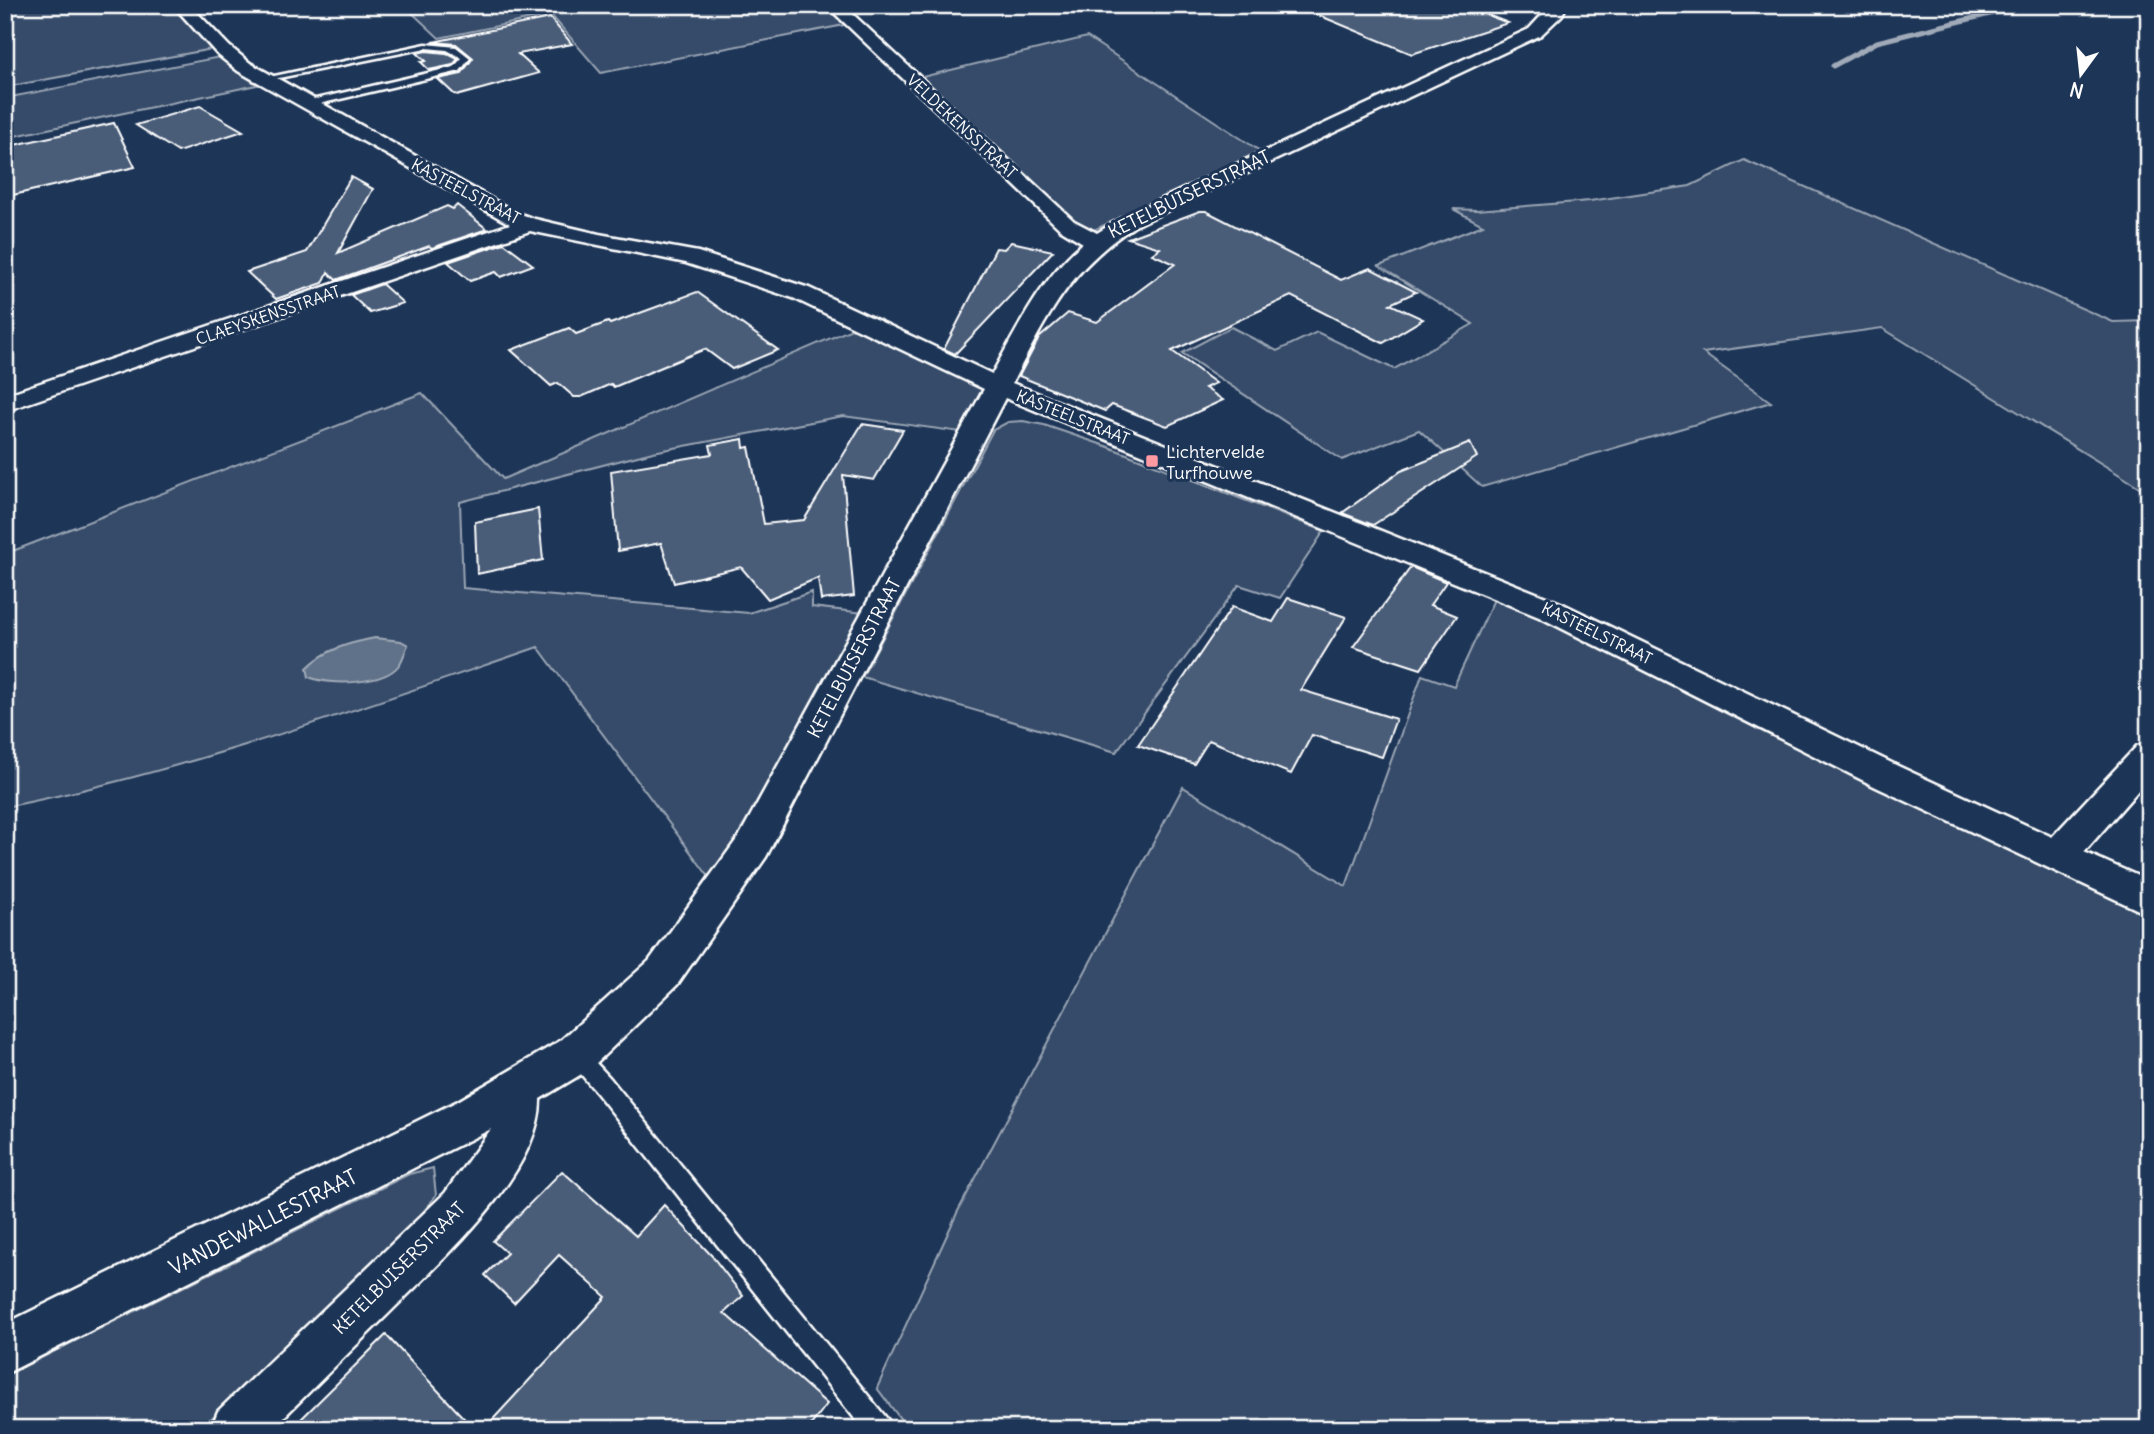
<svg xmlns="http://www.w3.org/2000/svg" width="2154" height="1434" viewBox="0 0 2154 1434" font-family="Delius,sans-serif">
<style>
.green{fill:#364b69;stroke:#9aa5b4;stroke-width:2}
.water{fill:#617289;stroke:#a0aab8;stroke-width:2}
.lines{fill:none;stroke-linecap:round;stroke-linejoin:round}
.stream{stroke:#a0aab8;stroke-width:5}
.building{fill:#4a5d79;stroke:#fff;stroke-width:2}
.lane-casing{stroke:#fff;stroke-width:5}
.street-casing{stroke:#fff;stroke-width:5}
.lane{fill:#1d3557;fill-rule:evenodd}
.street{fill:#1d3557;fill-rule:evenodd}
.poi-dot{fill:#ff9aa2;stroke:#1d3557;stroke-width:2.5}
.labels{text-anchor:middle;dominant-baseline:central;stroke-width:6;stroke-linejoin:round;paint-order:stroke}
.far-street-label{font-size:16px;fill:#fff;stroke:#1d3557}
.street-label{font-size:18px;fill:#fff;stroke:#1d3557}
.poi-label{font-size:18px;fill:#fff;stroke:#1d3557;text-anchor:start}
.near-street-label{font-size:21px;fill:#fff;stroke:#1d3557}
</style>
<rect width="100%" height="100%" fill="#1d3557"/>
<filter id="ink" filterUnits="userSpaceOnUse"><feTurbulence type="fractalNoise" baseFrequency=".0143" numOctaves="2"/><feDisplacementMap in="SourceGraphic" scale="14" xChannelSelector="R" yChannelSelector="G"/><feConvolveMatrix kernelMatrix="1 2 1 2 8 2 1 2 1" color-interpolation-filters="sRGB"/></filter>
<g filter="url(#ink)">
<g class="green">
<polygon points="42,5 172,5 212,49 5,87 5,13"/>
<polygon points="433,5 826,5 844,25 601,73 551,15 439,38 408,9"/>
<polygon points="1087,37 1260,151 1094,230 1079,225 918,78"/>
<polygon points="220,57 257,85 5,138 5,98"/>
<polygon points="1744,160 2113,322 2149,321 2149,493 1882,328 1703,353 1771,402 1482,487 1419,430 1342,460 1182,353 1231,327 1277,351 1317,332 1394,369 1473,324 1379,266 1483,225 1453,209 1476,210 1590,201 1690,186"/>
<path d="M 854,328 L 986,389 L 961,432 L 843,416 L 653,452 L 460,502 L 463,588 L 749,613 L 812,592 L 812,607 L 865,613 L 712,881 L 538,647 C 363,707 187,771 5,807 L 5,554 L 422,393 L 503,479 Z"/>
<polygon points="1023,421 1044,425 1106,446 1324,531 1280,598 1239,585 1116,752 862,677 993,430 1008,422"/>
<polygon points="1495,597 1559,626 2149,915 2149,1429 908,1429 877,1388 957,1213 1183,787 1346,886 1422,675 1454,686"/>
<polygon points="433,1168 436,1195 408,1232 200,1429 5,1429 5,1376 409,1174"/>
</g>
<path class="water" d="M 375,638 L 401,641 L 408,645 C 405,651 403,660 399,665 C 384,685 329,686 309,677 L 307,668 C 326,649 349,643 375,638 Z"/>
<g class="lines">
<polyline class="stream" points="1833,66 1877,42 2010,9 2087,5"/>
</g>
<g class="building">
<polygon points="1294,5 1462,5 1508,23 1412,54"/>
<polygon points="550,18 572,44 518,54 539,73 460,95 454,94 438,79 461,74 473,58 456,44 433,42"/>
<polygon points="426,51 446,53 458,59 453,65 429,70 421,62 426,61 417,53"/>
<polygon points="200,106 243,131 178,152 136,125"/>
<polygon points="114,123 135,167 13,195 5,171 5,147"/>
<polygon points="351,177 373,189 338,253 447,206 453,209 457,205 487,229 432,248 429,246 336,280 328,272 323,283 276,299 247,272 307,252"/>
<polygon points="1200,211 1206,211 1341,280 1370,268 1416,292 1390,304 1423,319 1383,343 1291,296 1172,351 1216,383 1205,388 1223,400 1167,426 1112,405 1105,411 1019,376 1039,338 1068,313 1097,322 1175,264 1152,254 1160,248 1128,238"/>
<polygon points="1011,242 1053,251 955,354 944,349 996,248 1004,249"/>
<polygon points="504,243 533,265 501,277 496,272 470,281 448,262"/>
<polygon points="382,284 403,303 370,313 351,295"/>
<polygon points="697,292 778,350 732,369 705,349 614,387 611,384 581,397 574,397 558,383 551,386 511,350 569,328 576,334 608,322 610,324"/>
<polygon points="862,424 903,430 874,480 843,475 854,596 821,600 818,578 768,599 741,567 674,583 661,543 618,551 611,471 712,454 710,445 743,439 744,448 749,447 764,524 804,520"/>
<polygon points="1470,443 1477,457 1373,525 1342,513 1401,471"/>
<polygon points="538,509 543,560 477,574 475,522"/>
<polygon points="1411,567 1446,582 1430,605 1457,616 1421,669 1353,647"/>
<polygon points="1288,598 1346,617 1301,690 1396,719 1382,757 1312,735 1291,774 1209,740 1194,764 1138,745 1232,607 1273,622"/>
<polygon points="562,1171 636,1236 664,1205 712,1256 743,1296 724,1313 827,1404 808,1429 484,1429 606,1297 559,1255 514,1303 485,1275 507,1253 493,1241"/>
<polygon points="386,1335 474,1429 291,1429"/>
</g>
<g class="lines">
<defs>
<g id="lane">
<polygon points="426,44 456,47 470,58 460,71 306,107 302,104 303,102 454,67 462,58 447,50 426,48 264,81 260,79"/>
<polygon points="575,1046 582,1048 610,1078 888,1420 891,1429 863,1429 596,1092 565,1055 568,1048"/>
</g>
<path id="street" d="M 173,5 L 190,5 L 229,46 L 250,63 L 515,212 L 535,219 L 599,234 L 698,252 L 809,288 L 992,374 C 1018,328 1042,277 1083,243 L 1060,229 L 826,5 L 843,5 L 1074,221 L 1097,233 L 1121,218 L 1529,29 L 1551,5 L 1567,5 L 1562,15 L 1541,35 L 1135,226 C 1068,269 1048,316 1012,383 L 1561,603 L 1900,767 L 2052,837 L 2137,746 L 2149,742 L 2149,778 L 2084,852 L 2149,881 L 2149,915 L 1876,787 L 1539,617 L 1005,398 L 766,857 L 677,985 L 590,1069 L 540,1099 C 541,1174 437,1265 386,1316 C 348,1353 310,1391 272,1429 L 211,1429 L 218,1411 L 445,1193 L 491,1129 L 5,1374 L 5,1324 L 458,1101 L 560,1041 L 649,961 L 740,835 L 984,389 L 793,298 L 686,263 L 530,231 L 5,411 L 5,395 L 510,224 L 238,71 L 217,54 Z"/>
</defs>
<use href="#lane" class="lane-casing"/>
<use href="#street" class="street-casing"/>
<use href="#lane" class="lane"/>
<use href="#street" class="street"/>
</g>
</g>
<rect class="poi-dot" x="1145" y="454" width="14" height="14" rx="3.5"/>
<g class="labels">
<g class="far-street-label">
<text transform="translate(962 126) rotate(43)">VELDEKENSSTRAAT</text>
<text transform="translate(466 191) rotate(28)">KASTEELSTRAAT</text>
<text transform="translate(268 315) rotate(-19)">CLAEYSKENSSTRAAT</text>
<text transform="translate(1073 417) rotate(22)">KASTEELSTRAAT</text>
<text transform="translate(1597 633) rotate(26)">KASTEELSTRAAT</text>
</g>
<g class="street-label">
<text transform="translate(1189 194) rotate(-26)">KETELBUISERSTRAAT</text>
<text transform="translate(854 658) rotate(-62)">KETELBUISERSTRAAT</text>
<text transform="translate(399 1268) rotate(-45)">KETELBUISERSTRAAT</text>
</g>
<g class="poi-label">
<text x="1166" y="451">Lichtervelde<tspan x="1166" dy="21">Turfhouwe</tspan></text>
</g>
<g class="near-street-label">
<text transform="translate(263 1222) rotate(-27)">VANDEWALLESTRAAT</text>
</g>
</g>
<rect width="2154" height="1434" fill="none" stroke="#1d3557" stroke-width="28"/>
<rect x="14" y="14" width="2126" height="1406" fill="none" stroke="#fff" stroke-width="2.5" filter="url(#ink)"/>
<g transform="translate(2081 74) rotate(195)" stroke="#1d3557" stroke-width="5" paint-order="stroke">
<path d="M0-5L12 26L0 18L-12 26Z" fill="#ffffff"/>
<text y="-10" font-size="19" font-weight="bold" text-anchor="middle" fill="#ffffff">N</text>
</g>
</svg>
